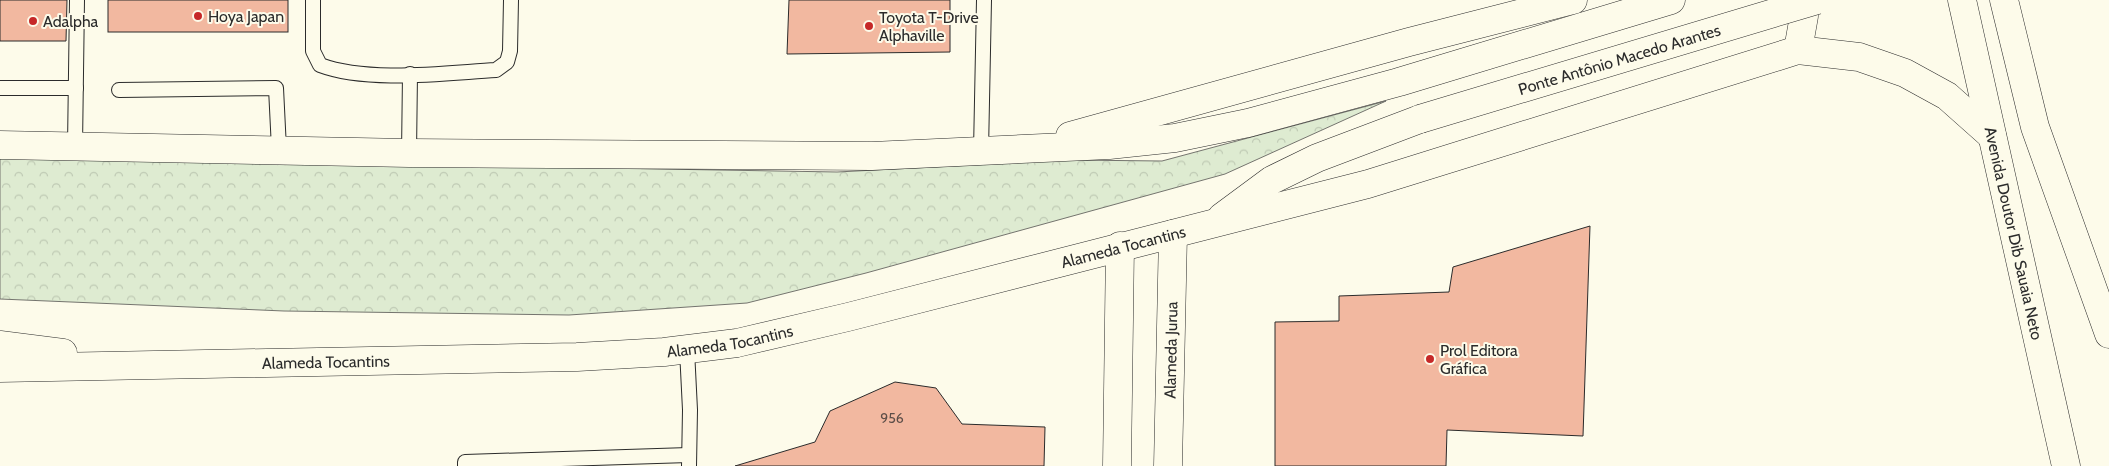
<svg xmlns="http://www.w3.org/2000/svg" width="2109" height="466" viewBox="0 0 2109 466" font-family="Cabin,sans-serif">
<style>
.park{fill:url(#park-crowns);stroke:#74746e}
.building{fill:#f2b8a0;stroke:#2b2b2b}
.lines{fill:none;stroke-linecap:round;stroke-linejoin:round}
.service-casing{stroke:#2b2b2b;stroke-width:16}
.tertiary-casing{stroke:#2b2b2b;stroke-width:29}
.secondary-casing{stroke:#2b2b2b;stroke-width:29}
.service{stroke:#fdfbea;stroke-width:14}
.tertiary{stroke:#fdfbea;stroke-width:28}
.secondary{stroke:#fdfbea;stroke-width:28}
.secondary-bridge-casing{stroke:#2b2b2b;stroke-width:29;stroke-linecap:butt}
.secondary-bridge{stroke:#fdfbea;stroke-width:28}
.poi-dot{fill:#c62828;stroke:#fdfbea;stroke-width:2}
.labels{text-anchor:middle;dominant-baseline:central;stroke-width:4;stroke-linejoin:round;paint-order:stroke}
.number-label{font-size:14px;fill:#5d4e48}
.poi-label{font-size:16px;fill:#2b2b2b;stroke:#fdfbea;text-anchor:start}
.street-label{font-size:16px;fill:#2b2b2b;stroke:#fdfbea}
</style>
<defs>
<pattern id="park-crowns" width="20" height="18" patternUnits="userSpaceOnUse" patternTransform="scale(1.25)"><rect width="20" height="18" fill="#deebd1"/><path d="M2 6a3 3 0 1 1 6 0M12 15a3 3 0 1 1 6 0" fill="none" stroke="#bfcab4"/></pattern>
</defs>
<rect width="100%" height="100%" fill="#fdfbea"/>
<polygon class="park" points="1386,101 1225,174 866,273 747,303 569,315 284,311 0,299 0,158 837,172 1070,160 1162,161"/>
<g class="building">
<polygon points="0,0 67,0 66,41 0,41"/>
<rect x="108" y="0" width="180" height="32"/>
<polygon points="789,0 950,0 950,52 787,54"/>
<polygon points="1590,226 1583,436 1447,430 1446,466 1275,466 1275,322 1339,321 1339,296 1449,292 1453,267"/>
<polygon points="895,382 936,388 962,424 1045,427 1044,466 735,466 815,442 830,411"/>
</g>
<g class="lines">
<defs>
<g id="service">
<path d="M 313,0 L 313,51 L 320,65 C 368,83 444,73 496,70 L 507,62 L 510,51 L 511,0"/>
<polyline points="0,88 76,88"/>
<polyline points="119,90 276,88 279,149"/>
<polyline points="75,146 77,0"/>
<polyline points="981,151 984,0"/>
<polyline points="409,153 410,74"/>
<polyline points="687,350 690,410 689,466"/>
<polyline points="465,466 465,462 689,455"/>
</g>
<g id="tertiary">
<polyline points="1117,466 1120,246"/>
<path id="s1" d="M 1168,466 L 1173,234"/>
</g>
<g id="secondary">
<path id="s2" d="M 1962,0 L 2066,466"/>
<polyline points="2004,0 2035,127 2109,334"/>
<polyline points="1798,50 1804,16 1803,0"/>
<polyline points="1070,136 1409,42 1573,0"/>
<polyline points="0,145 409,153 872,156 1109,145 1175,138 1248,123 1399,82 1671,0"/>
<polyline points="1222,217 1272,180 1317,158 1420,119"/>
<polyline points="0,345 63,353"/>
<path id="s3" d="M 0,368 L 577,357 L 664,352 L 737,343 L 848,317 L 1368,184 L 1798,50 L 1859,57 L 1905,73 L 1947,96 L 1992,136"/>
</g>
</defs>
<use href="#service" class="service-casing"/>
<use href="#tertiary" class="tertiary-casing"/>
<use href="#secondary" class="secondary-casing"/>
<use href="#service" class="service"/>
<use href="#tertiary" class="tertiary"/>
<use href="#secondary" class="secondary"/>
<defs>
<g id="secondary-bridge">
<path id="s4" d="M 1420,119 L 1817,0"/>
</g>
</defs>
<use href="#secondary-bridge" class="secondary-bridge-casing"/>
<use href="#secondary-bridge" class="secondary-bridge"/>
</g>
<g class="poi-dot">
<circle cx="198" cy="16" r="5"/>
<circle cx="33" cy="21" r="5"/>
<circle cx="869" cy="26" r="5"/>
<circle cx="1430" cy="359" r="5"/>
</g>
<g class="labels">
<g class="number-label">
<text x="892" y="418">956</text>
</g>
<g class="poi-label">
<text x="208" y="16">Hoya Japan</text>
<text x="879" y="17">Toyota T-Drive<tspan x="879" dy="18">Alphaville</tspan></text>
<text x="43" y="21">Adalpha</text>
<text x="1440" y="350">Prol Editora<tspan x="1440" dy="18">Gráfica</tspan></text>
</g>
<g class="street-label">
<text stroke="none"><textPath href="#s4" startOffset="208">Ponte Antônio Macedo Arantes</textPath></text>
<text stroke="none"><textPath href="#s2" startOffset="239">Avenida Doutor Dib Sauaia Neto</textPath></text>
<text stroke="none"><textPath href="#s3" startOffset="1136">Alameda Tocantins</textPath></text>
<text stroke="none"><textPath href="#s3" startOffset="731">Alameda Tocantins</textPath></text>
<text stroke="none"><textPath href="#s1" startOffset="116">Alameda Jurua</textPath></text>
<text stroke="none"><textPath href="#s3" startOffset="326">Alameda Tocantins</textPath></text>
</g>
</g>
</svg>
